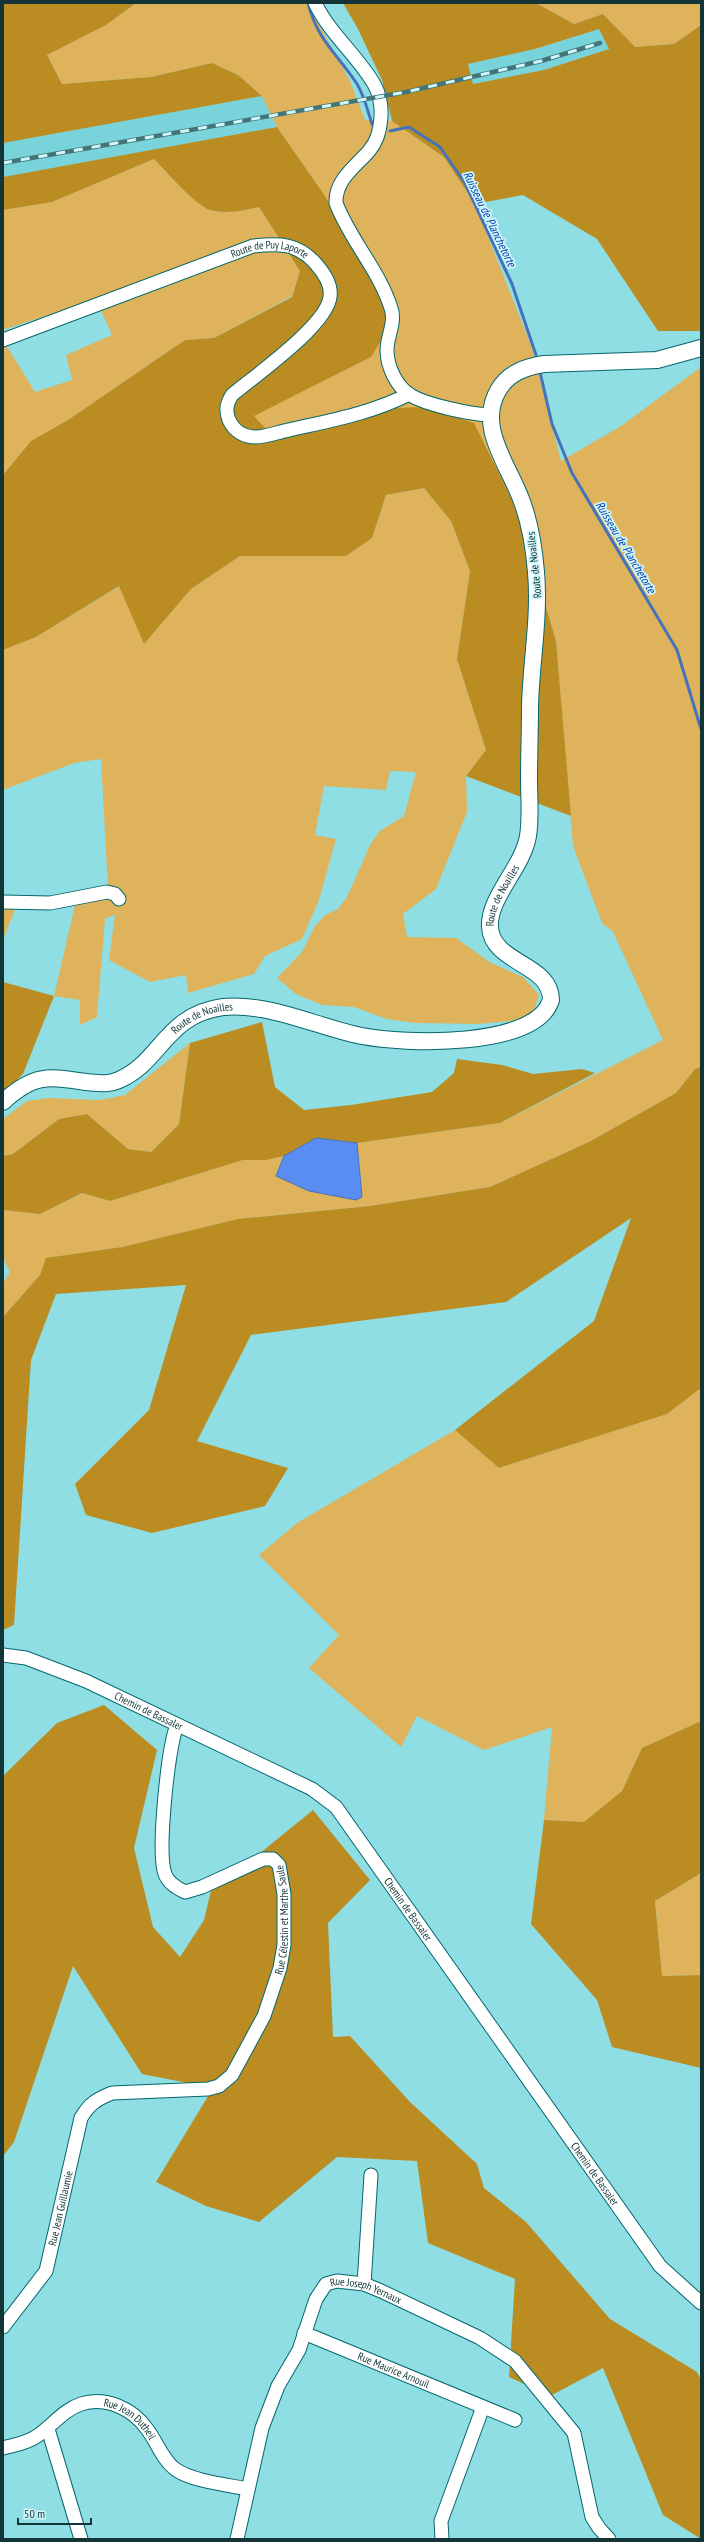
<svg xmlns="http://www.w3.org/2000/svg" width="704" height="2542" viewBox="0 0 704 2542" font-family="'PT Sans Narrow',sans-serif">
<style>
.built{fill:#78d3db}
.green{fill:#dfb35c}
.forest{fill:#bb8c21;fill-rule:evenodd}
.water{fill:#5a8df2;stroke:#4573ba}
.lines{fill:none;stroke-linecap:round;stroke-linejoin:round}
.stream{stroke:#4573ba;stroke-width:3}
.minor-casing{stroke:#05676d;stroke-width:15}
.major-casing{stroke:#05676d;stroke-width:18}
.minor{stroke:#fff;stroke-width:13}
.major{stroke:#fff;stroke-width:16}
.rail-casing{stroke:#427578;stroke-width:4.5}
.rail{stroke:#d1f7fa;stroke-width:3;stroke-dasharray:9;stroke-linecap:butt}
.labels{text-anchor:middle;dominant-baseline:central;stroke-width:3.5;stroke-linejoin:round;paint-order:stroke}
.street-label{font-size:11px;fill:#133537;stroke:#d1f7fa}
.water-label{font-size:12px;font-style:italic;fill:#063db0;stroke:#d1f7fa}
</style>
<rect width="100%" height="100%" fill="#8edee4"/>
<g class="built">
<polygon points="599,29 609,49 544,70 473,84 468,64 535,49"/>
<polygon points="262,96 277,127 3,177 3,143"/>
</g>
<g class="green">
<polygon points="136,3 307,3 350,81 365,120 392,121 444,157 475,204 532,348 561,461 621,426 701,367 701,1067 695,1069 676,1093 589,1142 490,1187 370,1206 238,1219 122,1247 47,1258 40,1275 3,1317 3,1283 10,1272 3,1258 3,1210 40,1214 83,1193 110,1201 243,1160 266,1160 284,1156 277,1176 362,1197 357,1143 500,1123 663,1040 613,932 602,923 573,846 556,641 518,512 343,423 309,418 266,429 253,416 371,357 325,196 277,127 262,96 238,75 212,63 151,77 62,84 47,55 106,25"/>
<polygon points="536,3 701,3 701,25 674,44 635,47 603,14 574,24"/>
<path d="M 154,159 C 165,170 196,206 210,210 C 225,214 244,211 259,207 L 300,271 L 292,296 L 214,338 L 185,340 L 68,420 L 31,441 L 3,475 L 3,346 L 6,345 L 35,392 L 72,380 L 66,355 L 112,335 L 96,299 L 3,330 L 3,210 L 52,202 Z"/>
<polygon points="424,488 451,521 470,571 457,659 486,750 466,776 467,812 436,889 403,914 407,937 456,938 491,963 523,977 539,995 533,1014 511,1021 478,1024 415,1023 387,1019 354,1007 322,1005 296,994 277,978 302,952 315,926 325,915 338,909 347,897 371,843 380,831 404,816 416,772 390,771 386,790 324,786 315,835 336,839 319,900 302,939 265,956 254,974 188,993 186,975 150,982 109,960 115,915 105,918 97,1017 80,1025 80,1000 54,996 78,892 108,887 101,759 74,763 3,790 3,650 36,637 120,586 144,644 191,589 240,556 346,556 372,538 386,495"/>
<polygon points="3,907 15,910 3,939"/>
<polygon points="190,1043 179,1124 151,1152 128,1149 87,1114 59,1119 13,1154 3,1156 3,1119 27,1101 48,1098 100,1100 125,1095"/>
<polygon points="701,1388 701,1721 642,1748 622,1791 584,1822 544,1820 552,1727 484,1750 417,1716 401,1747 309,1668 339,1635 259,1555 297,1523 455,1430 499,1468 667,1414"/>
<polygon points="701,1873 701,1975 662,1976 655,1901"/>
</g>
<g class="forest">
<polygon points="3,3 136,3 106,25 47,55 62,84 151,77 212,63 238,75 262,96 3,143"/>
<path d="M 343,3 L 536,3 L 574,24 L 603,14 L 635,47 L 674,44 L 701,25 L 701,331 L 658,331 L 597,239 L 523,195 L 475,204 L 444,157 L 392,121 L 382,80 L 358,29 ZM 599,29 L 609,49 L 544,70 L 473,84 L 468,64 L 535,49 Z"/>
<path d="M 277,127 L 325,196 L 370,270 L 388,313 L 387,331 L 371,357 L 254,416 L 266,429 L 309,418 L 343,423 L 397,408 L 424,407 L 474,423 L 518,512 L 556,641 L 571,816 L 466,776 L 486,750 L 457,659 L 470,571 L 451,521 L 424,488 L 386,495 L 372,538 L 346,556 L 240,556 L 191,589 L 144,644 L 119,586 L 36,637 L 3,650 L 3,475 L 31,441 L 68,420 L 185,340 L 214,338 L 292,297 L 300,271 L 259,207 C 244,211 225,214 210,210 C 196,206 165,170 154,159 L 52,202 L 3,210 L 3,177 Z"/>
<polygon points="3,982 54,996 23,1074 3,1093"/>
<polygon points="262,1022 275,1087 304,1110 351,1105 432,1092 454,1073 457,1059 502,1065 533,1074 582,1069 595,1073 500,1123 357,1143 316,1138 284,1156 266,1160 243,1160 110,1201 82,1193 40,1214 3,1210 3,1156 13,1154 59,1119 87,1114 128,1149 151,1152 179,1124 190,1043"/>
<polygon points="701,1067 701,1388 667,1414 499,1468 455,1430 594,1321 631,1218 506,1302 251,1335 197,1441 288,1468 265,1506 152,1533 86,1515 75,1484 149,1410 186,1285 56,1294 31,1360 14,1625 3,1630 3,1317 40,1275 46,1258 122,1247 238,1219 370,1206 490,1187 589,1142 676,1093 695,1069"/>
<polygon points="104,1705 157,1750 134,1848 153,1927 180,1957 204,1920 215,1874 244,1866 313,1810 370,1880 328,1923 333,2037 350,2036 410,2102 477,2164 484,2188 526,2222 610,2319 697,2372 701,2380 701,2539 663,2515 603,2368 550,2396 509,2377 515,2279 428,2243 417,2161 337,2157 259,2222 206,2206 156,2182 213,2088 142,2074 73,1966 14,2142 3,2156 3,1776 57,1723"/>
<polygon points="701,1721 701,1873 655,1901 662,1976 701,1975 701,2068 612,2047 597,2000 531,1924 544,1820 584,1822 622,1791 642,1748"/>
</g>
<polygon class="water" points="316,1138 357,1143 362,1197 356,1200 309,1191 276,1176 284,1156"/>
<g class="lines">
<g class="stream">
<path d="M 308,3 C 318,42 337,53 357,84 C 364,95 368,112 372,124"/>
<polyline points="390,131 409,127 440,147 465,183 512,284 536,355"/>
<polyline points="540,372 552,424 572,473 677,650 701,729"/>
</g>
<defs>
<g id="minor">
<path d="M 315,3 C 330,34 357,55 374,84 C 385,103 383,135 369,151 C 355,167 335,180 336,203 C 350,240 379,270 391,308 C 396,323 387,336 387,350 C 387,366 396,386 410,395 C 427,405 469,414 489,415"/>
<path id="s1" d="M 3,340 L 253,246 C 279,243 298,243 316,264 C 324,273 332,285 330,297 C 327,325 256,375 232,395 C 227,403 225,410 229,420 C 234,431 244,437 256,437 C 266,437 278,432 289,430 C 328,421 373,413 409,394"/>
<polyline points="3,902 50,903 107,892 115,894 119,899"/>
<path id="s2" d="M 3,1655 L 26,1658 L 86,1681 L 312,1789 L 336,1807 L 660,2266 L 701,2303"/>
<polyline points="364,2284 371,2175"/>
<path id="s3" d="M 3,2327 L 46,2271 L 81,2118 C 89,2104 97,2099 112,2093 L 208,2089 L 219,2086 L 232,2075 L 264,2016 L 280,1968 L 284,1945 L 284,1894 L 279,1865 L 273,1859 L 263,1859 L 202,1887 L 185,1892 C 177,1888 168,1883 165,1874 C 157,1852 168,1747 177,1725"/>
<path id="s4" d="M 304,2333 L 515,2420"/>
<polyline points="48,2429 81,2539"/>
<path id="s5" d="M 3,2448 C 14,2445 28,2443 37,2436 C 52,2426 63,2410 81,2404 C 106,2396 133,2409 147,2429 C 157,2442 162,2459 175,2469 C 191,2481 228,2485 248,2489"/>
<path id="s6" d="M 237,2539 L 262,2428 L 278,2386 L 299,2350 L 316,2299 L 326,2284 L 337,2281 L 364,2284 L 381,2291 L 480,2338 L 515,2361 L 574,2433 L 592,2517 L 599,2528 L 609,2539"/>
<polyline points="442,2539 441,2521 483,2407"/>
</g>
<g id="major">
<path id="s7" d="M 3,1102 C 33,1074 48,1076 86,1082 C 98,1083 108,1085 119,1080 C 161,1062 165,1015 223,1007 C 267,1002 320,1028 362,1036 C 403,1044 536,1049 551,1000 C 551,963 492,964 490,927 C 488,898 523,867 528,836 C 531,817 529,797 529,779 C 529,755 530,731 530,707 C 531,662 540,617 536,572 C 534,547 530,522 521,499 C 508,464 476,426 499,389 C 509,373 525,367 544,364 L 657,360 L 701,348"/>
</g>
</defs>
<use href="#minor" class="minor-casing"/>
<use href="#major" class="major-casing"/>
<use href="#minor" class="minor"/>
<use href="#major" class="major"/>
<defs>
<polyline id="rail" points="3,163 406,92 541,61 600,43"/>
</defs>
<use href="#rail" class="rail-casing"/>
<use href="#rail" class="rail"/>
</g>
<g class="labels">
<g class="street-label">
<text stroke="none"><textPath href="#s1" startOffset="284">Route de Puy Laporte</textPath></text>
<text transform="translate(534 565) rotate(-96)">Route de Noailles</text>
<text stroke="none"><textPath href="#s7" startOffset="733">Route de Noailles</textPath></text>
<text stroke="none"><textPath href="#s7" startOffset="230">Route de Noailles</textPath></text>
<text stroke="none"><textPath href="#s2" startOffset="157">Chemin de Bassaler</textPath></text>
<text stroke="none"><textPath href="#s2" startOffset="493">Chemin de Bassaler</textPath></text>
<text stroke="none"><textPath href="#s3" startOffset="559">Rue Célestin et Marthe Saule</textPath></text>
<text stroke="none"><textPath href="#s2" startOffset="817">Chemin de Bassaler</textPath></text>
<text stroke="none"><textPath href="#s3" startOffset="135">Rue Jean Guillaumie</textPath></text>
<text stroke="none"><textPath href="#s6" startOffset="314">Rue Joseph Yernaux</textPath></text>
<text stroke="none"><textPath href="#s4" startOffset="97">Rue Maurice Arnouil</textPath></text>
<text stroke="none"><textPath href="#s5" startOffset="146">Rue Jean Dutheil</textPath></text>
</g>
<g class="water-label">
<text transform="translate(490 219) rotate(64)">Ruisseau de Planchetorte</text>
<text transform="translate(626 547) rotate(59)">Ruisseau de Planchetorte</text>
</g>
</g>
<rect width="704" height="2542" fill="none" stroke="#133537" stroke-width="8"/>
<path d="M18 2518v6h73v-6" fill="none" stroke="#133537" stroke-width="2"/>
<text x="24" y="2518" font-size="12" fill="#133537" stroke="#d1f7fa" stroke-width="3" paint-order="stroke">50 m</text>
</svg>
